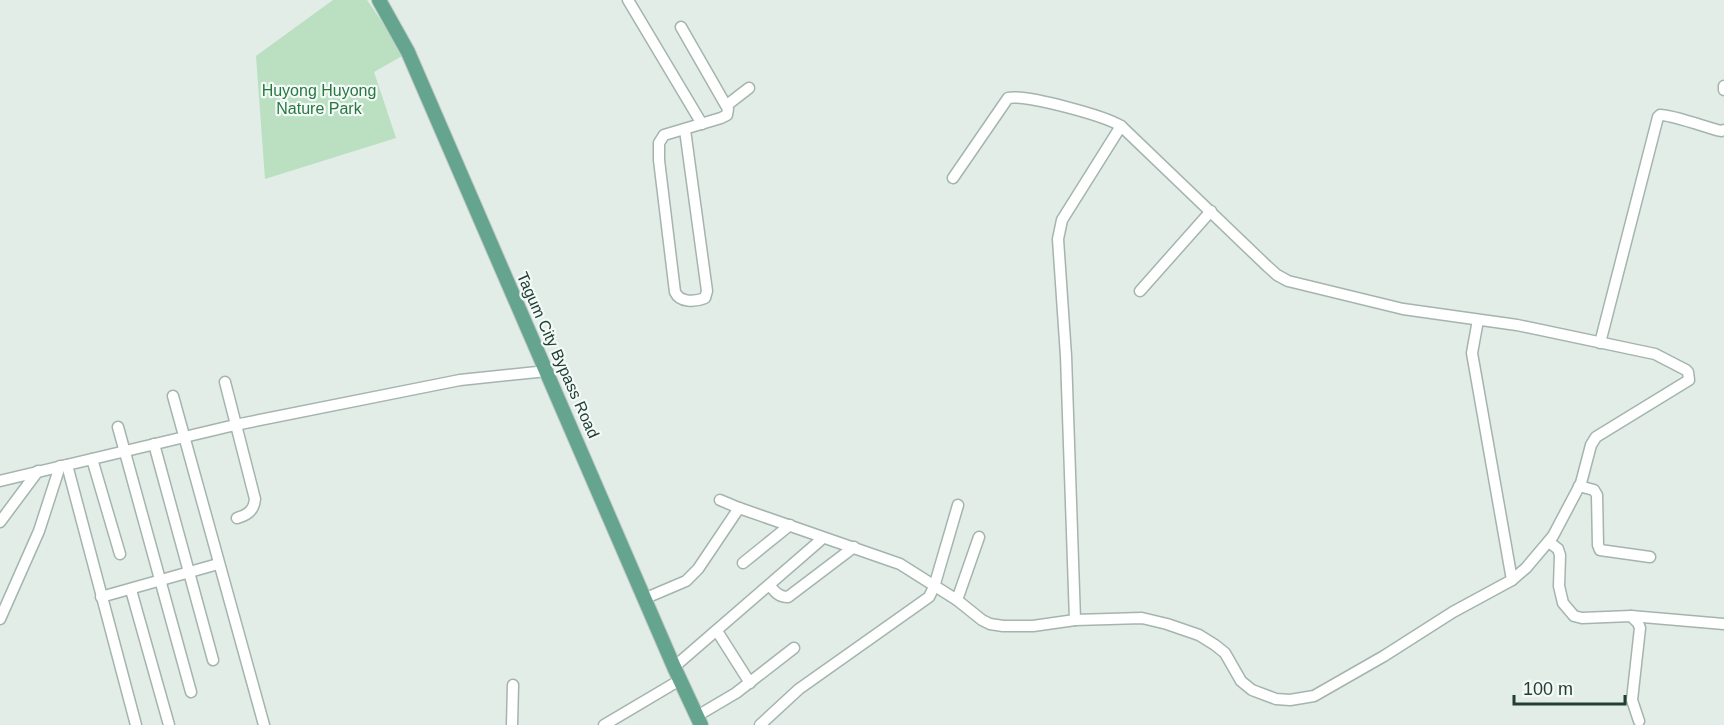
<svg xmlns="http://www.w3.org/2000/svg" width="1724" height="725" viewBox="0 0 1724 725" font-family="Arial,sans-serif">
<style>
.green{fill:#badfc1}
.lines{fill:none;stroke-linecap:round;stroke-linejoin:round}
.minor-casing{stroke:#a4b5ae;stroke-width:13}
.major-casing{stroke:#c1c9c6;stroke-width:16}
.minor{stroke:#fff;stroke-width:10}
.major{stroke:#65a590;stroke-width:14}
.labels{text-anchor:middle;dominant-baseline:central;stroke-width:4.5;stroke-linejoin:round;paint-order:stroke}
.park-label{font-size:16px;fill:#297842;stroke:#f3f9f6}
.street-label{font-size:16px;fill:#213f35;stroke:#f3f9f6}
</style>
<rect width="100%" height="100%" fill="#e2ede7"/>
<polygon class="green" points="333,0 367,0 391,35 402,56 374,72 396,138 265,179 256,56"/>
<g class="lines">
<defs>
<g id="minor">
<polyline points="628,0 702,124"/>
<path d="M 681,27 L 728,109 L 727,115 L 721,118 L 664,135 L 659,143 L 659,160 L 675,292 C 680,303 695,302 705,298 L 707,291 L 685,130"/>
<polyline points="1724,86 1724,90"/>
<polyline points="727,105 749,88"/>
<polyline points="1140,291 1211,211"/>
<polyline points="1478,320 1472,353 1512,580"/>
<path d="M 1600,343 L 1658,117 L 1660,115 C 1670,114 1708,128 1721,131 L 1724,130"/>
<path d="M 225,382 L 255,499 C 254,511 247,515 237,518"/>
<polyline points="173,396 264,725"/>
<polyline points="118,427 191,692"/>
<polyline points="154,444 213,660"/>
<polyline points="92,459 120,554"/>
<polyline points="67,465 136,725"/>
<polyline points="0,481 235,425 460,380 547,371"/>
<polyline points="1579,486 1594,490 1597,495 1598,545 1600,550 1650,557"/>
<path d="M 720,500 L 739,508 L 900,564 L 957,600 L 982,620 L 990,624 L 1003,626 L 1033,626 L 1075,620 L 1142,618 L 1167,624 L 1199,635 L 1215,645 L 1225,653 L 1241,681 L 1252,690 L 1276,699 L 1290,700 L 1314,696 L 1384,656 L 1453,612 L 1512,580 L 1526,568 L 1553,536 L 1581,483 L 1591,445 L 1596,437 L 1689,380 L 1688,372 L 1686,370 L 1655,354 L 1517,325 L 1403,309 L 1288,281 L 1277,275 L 1267,266 L 1121,126 C 1105,116 1026,94 1008,98 L 953,178"/>
<polyline points="0,522 38,471"/>
<polyline points="1549,542 1558,549 1560,555 1559,586 1563,603 1574,616 1582,618 1631,616 1724,624"/>
<polyline points="743,563 790,525"/>
<path d="M 770,586 C 775,592 779,597 788,597 L 854,547"/>
<polyline points="131,590 169,725"/>
<polyline points="101,597 218,564"/>
<polyline points="646,598 686,581 698,569 739,508"/>
<polyline points="957,600 979,537"/>
<polyline points="1631,616 1638,623 1640,628 1632,700 1639,721"/>
<polyline points="0,619 39,531 60,466"/>
<polyline points="1075,620 1066,356 1058,239 1062,220 1121,126"/>
<polyline points="717,631 750,683"/>
<polyline points="674,667 823,538"/>
<polyline points="697,716 736,693 794,648"/>
<polyline points="512,725 513,685"/>
<polyline points="604,725 680,680"/>
<polyline points="760,725 799,689 929,597 934,587 958,505"/>
</g>
<polyline id="major" points="379,0 408,52 674,667 701,725"/>
</defs>
<use href="#minor" class="minor-casing"/>
<use href="#major" class="major-casing"/>
<use href="#minor" class="minor"/>
<use href="#major" class="major"/>
</g>
<g class="labels">
<g class="park-label">
<text x="319" y="90">Huyong Huyong<tspan x="319" dy="18">Nature Park</tspan></text>
</g>
<g class="street-label">
<text transform="translate(558 355) rotate(66)">Tagum City Bypass Road</text>
</g>
</g>
<path d="M1514 695v9h111v-9" fill="none" stroke="#213f35" stroke-width="3"/>
<text x="1523" y="695" font-size="18" fill="#213f35" stroke="#f3f9f6" stroke-width="4.5" paint-order="stroke">100 m</text>
</svg>
